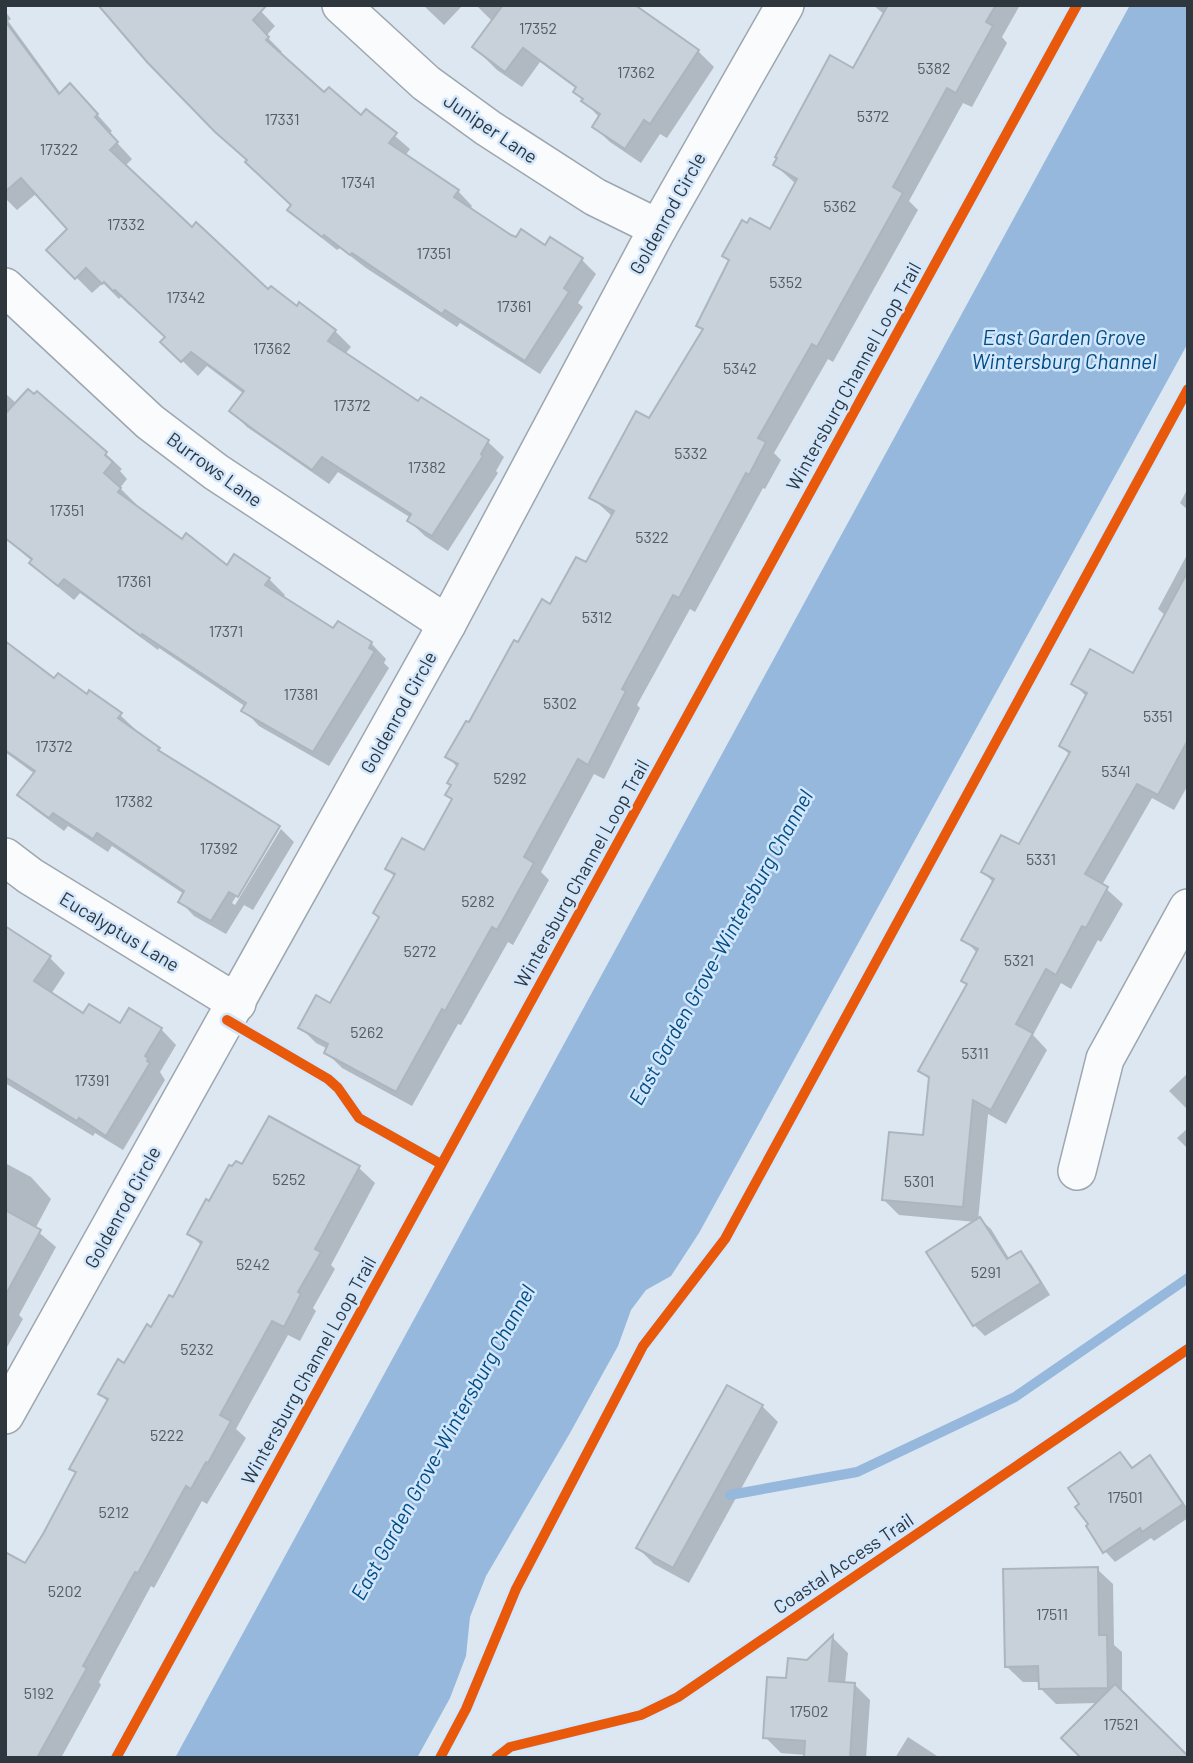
<svg xmlns="http://www.w3.org/2000/svg" width="1193" height="1763" viewBox="0 0 1193 1763" font-family="Barlow,sans-serif">
<style>
.water{fill:#95b8dc}
.shadow{fill:#0003}
.lines{fill:none;stroke-linecap:round;stroke-linejoin:round}
.stream{stroke:#95b8dc;stroke-width:10}
.building{fill:#c8d0d9;stroke:#acb5be;stroke-width:2}
.minor-casing{stroke:#9ea6ae;stroke-width:40}
.minor{stroke:#fafbfd;stroke-width:37}
.cycleway-casing{stroke:#d2e7fc;stroke-width:15}
.cycleway{stroke:#e8590c;stroke-width:10}
.labels{text-anchor:middle;dominant-baseline:central;stroke-width:5;stroke-linejoin:round;paint-order:stroke}
.number-label{font-size:16px;fill:#545c65}
.street-label{font-size:19px;fill:#2e363e;stroke:#d2e7fc}
.water-label{font-size:21px;font-style:italic;fill:#004c84;stroke:#d2e7fc}
</style>
<rect width="100%" height="100%" fill="#dce7f2"/>
<polygon class="water" points="1130,5 1188,5 1188,343 699,1233 671,1276 646,1290 631,1310 618,1346 570,1433 486,1576 470,1617 466,1656 450,1698 417,1758 175,1758"/>
<g class="shadow">
<polygon points="255,5 275,26 266,36 282,52 279,54 324,95 361,118 366,111 410,149 405,156 458,191 472,206 470,209 510,236 582,260 596,274 578,303 583,307 540,374 460,323 457,327 366,268 340,248 337,250 304,224 290,210 293,205 232,146"/>
<polygon points="423,5 463,5 444,25"/>
<polygon points="476,5 627,5 698,51 714,67 667,138 660,134 641,163 610,142 594,127 600,118 575,92 577,89 540,62 522,87 497,70 474,47 493,22"/>
<polygon points="873,5 1020,5 1002,37 1007,43 972,107 963,103 909,201 918,210 833,362 828,359 774,453 781,460 765,489 763,488 695,612 690,609 637,705 640,708 604,779 594,774 541,872 549,880 513,945 508,942 461,1025 458,1024 412,1106 342,1068 326,1052 328,1049 316,1043 300,1027 331,1005 380,918 395,877 387,869 425,852 453,801 447,795 458,768 448,757 519,645 587,565 613,517 591,497 649,420 704,331 698,325 731,262 724,256 771,231 796,184 775,165 854,70 885,15"/>
<polygon points="5,11 11,19 8,21 61,94 85,101 112,131 109,134 132,159 125,166 192,230 269,291 335,331 351,347 345,354 418,404 421,400 488,442 504,457 496,471 498,473 448,551 425,536 409,521 411,518 338,472 329,484 247,427 231,411 244,394 207,366 198,376 163,342 167,338 131,304 130,306 121,297 119,299 103,283 92,293 49,250 70,229 37,193 17,210 5,198"/>
<polygon points="5,393 17,404 106,454 122,469 120,471 127,479 120,488 136,504 135,506 183,541 228,567 269,579 285,595 282,598 334,631 371,643 386,659 384,663 389,668 329,766 259,726 244,710 246,707 159,648 158,650 80,593 74,600 47,578 32,561 5,538"/>
<polygon points="1188,488 1188,510 1180,503"/>
<polygon points="1188,553 1188,785 1174,810 1152,798 1102,885 1123,904 1101,942 1098,940 1071,989 1061,983 1033,1035 1047,1050 1006,1124 988,1114 978,1221 980,1219 991,1229 1010,1260 1020,1253 1031,1264 1050,1295 985,1336 974,1325 928,1253 976,1222 899,1215 884,1200 925,1137 931,1081 920,1070 968,985 963,980 978,954 964,939 994,883 983,872 1019,847 1070,755 1061,746 1087,697 1073,683 1134,675 1166,616 1158,609"/>
<polygon points="5,643 54,681 120,715 135,729 133,731 165,757 280,829 277,829 232,903 235,905 281,829 294,842 253,910 244,905 226,934 194,916 180,901 184,894 112,846 108,852 68,826 64,831 34,809 20,795 35,774 5,752"/>
<polygon points="5,928 50,958 65,973 51,994 84,1016 120,1025 161,1029 176,1045 160,1072 165,1080 123,1150 95,1133 93,1136 5,1083"/>
<polygon points="1188,1073 1188,1110 1169,1091"/>
<polygon points="270,1119 359,1168 375,1183 331,1265 335,1269 313,1308 316,1311 300,1341 288,1335 236,1429 246,1438 207,1504 202,1501 154,1588 151,1586 99,1682 101,1685 61,1758 5,1758 26,1565 77,1474 71,1468 108,1402 100,1394 125,1365 173,1299 202,1246 189,1233 210,1203 243,1167"/>
<polygon points="1188,1128 1188,1149 1177,1138"/>
<polygon points="5,1163 31,1177 51,1199 35,1229 56,1247 19,1315 23,1319 6,1349"/>
<polygon points="762,1406 778,1422 689,1583 654,1564 638,1548"/>
<polygon points="1120,1454 1133,1469 1149,1458 1160,1468 1188,1509 1188,1518 1154,1541 1151,1538 1115,1562 1105,1551"/>
<polygon points="1097,1569 1113,1584 1114,1645 1122,1652 1122,1693 1098,1703 1056,1704 1040,1688 1040,1682 1023,1682 1007,1667"/>
<polygon points="833,1638 848,1653 845,1684 854,1684 870,1700 866,1758 806,1758 806,1755 781,1753 765,1737 788,1680"/>
<polygon points="908,1737 940,1758 895,1758"/>
</g>
<g class="lines">
<polyline class="stream" points="730,1495 857,1472 1015,1397 1188,1278"/>
</g>
<g class="building">
<polygon points="98,5 267,5 253,20 269,37 266,40 324,92 329,87 361,115 366,109 397,133 389,143 459,190 454,197 511,235 516,237 521,229 545,245 550,237 583,258 564,288 569,292 525,361 445,310 442,314 352,253 350,255 324,235 322,237 287,210 291,205 245,162 247,160 215,132 147,62"/>
<polygon points="503,5 635,5 699,50 650,124 644,120 625,149 592,127 600,114 581,101 583,99 573,92 576,87 523,48 505,72 472,47"/>
<polygon points="888,5 996,5 986,22 993,26 956,93 947,88 893,187 903,193 817,347 812,344 758,438 766,442 749,475 746,473 679,598 673,595 622,689 626,691 588,765 578,759 524,857 534,863 497,930 492,927 445,1011 442,1009 396,1092 324,1053 328,1044 298,1028 316,995 330,1003 379,917 373,913 395,874 385,869 402,838 424,850 452,799 445,795 451,785 447,783 458,764 445,757 466,721 469,722 514,640 518,642 542,599 550,604 576,557 586,562 614,511 589,498 636,411 649,418 703,329 696,326 729,260 722,256 742,220 747,223 750,218 770,229 797,179 773,165 777,158 775,157 830,55 853,68"/>
<polygon points="5,21 59,94 70,83 98,114 95,117 118,142 110,150 192,227 196,222 268,289 271,286 297,306 299,302 336,330 328,341 418,401 421,397 489,440 481,454 483,456 432,536 407,521 411,514 322,457 312,470 254,430 229,411 244,391 191,352 181,362 160,342 165,337 115,290 113,291 104,282 102,284 86,268 75,279 46,250 67,229 21,178 5,192"/>
<polygon points="28,389 34,394 37,391 107,452 105,455 113,462 104,473 121,488 118,492 182,539 186,533 227,565 234,554 270,578 265,585 333,628 338,621 372,642 369,648 375,651 313,752 241,711 246,703 142,634 141,636 64,579 58,586 29,563 32,559 5,538 5,414"/>
<polygon points="1188,571 1188,740 1158,795 1137,784 1085,874 1108,887 1086,928 1082,926 1056,975 1046,969 1016,1024 1033,1033 991,1110 973,1100 963,1207 882,1200 889,1132 923,1135 929,1077 918,1071 967,984 961,981 978,949 961,940 994,879 981,872 1001,835 1019,844 1070,752 1059,746 1087,693 1071,684 1090,649 1133,673"/>
<polygon points="5,641 54,678 58,673 87,694 89,690 122,713 118,718 160,748 158,750 280,826 238,897 229,892 211,921 178,902 184,891 97,833 93,839 53,813 49,818 17,795 35,771 5,750"/>
<polygon points="5,926 51,956 34,981 83,1013 89,1004 120,1023 129,1008 162,1028 145,1056 148,1058 147,1061 150,1063 106,1136 79,1118 77,1121 5,1077"/>
<polygon points="269,1116 360,1166 315,1249 321,1252 298,1292 301,1294 284,1327 272,1321 220,1415 231,1421 208,1463 206,1462 191,1489 186,1486 138,1573 135,1572 83,1666 87,1668 37,1758 5,1758 5,1552 25,1563 43,1534 76,1472 69,1469 108,1399 98,1394 118,1359 124,1363 147,1324 151,1327 169,1295 173,1297 202,1242 187,1234 206,1199 209,1201 229,1165 232,1166 236,1161 242,1164"/>
<polygon points="5,1210 41,1230 5,1296"/>
<polygon points="980,1217 1007,1259 1021,1251 1041,1283 973,1326 926,1252"/>
<polygon points="727,1385 763,1405 673,1568 636,1548"/>
<polygon points="1120,1452 1132,1468 1150,1455 1183,1504 1142,1532 1140,1528 1103,1553 1086,1526 1088,1524 1075,1507 1079,1504 1068,1488"/>
<polygon points="1098,1567 1099,1635 1107,1635 1108,1688 1039,1689 1038,1666 1005,1667 1003,1569"/>
<polygon points="833,1635 829,1681 855,1683 850,1758 804,1758 805,1741 763,1738 767,1677 786,1678 788,1658 807,1660"/>
<polygon points="1115,1684 1188,1756 1188,1758 1081,1758 1061,1738"/>
</g>
<g class="lines">
<defs>
<g id="minor">
<polyline points="341,5 426,83 488,128 595,197 658,228"/>
<polyline points="5,287 150,422 216,472 447,624"/>
<polyline points="5,857 30,876 237,1003"/>
<polyline points="1077,1171 1105,1059 1188,908"/>
<polyline points="5,1415 447,624 658,228 785,5"/>
</g>
</defs>
<use href="#minor" class="minor-casing"/>
<use href="#minor" class="minor"/>
<defs>
<g id="cycleway">
<polyline points="227,1020 328,1079 338,1088 359,1118 441,1164"/>
<polyline points="116,1758 1077,5"/>
<polyline points="440,1758 466,1709 516,1589 643,1346 725,1239 1188,389"/>
<polyline points="496,1758 510,1747 641,1715 678,1697 1188,1349"/>
</g>
</defs>
<use href="#cycleway" class="cycleway-casing"/>
<use href="#cycleway" class="cycleway"/>
</g>
<g class="labels">
<g class="number-label">
<text x="538" y="27">17352</text>
<text x="934" y="67">5382</text>
<text x="636" y="71">17362</text>
<text x="873" y="115">5372</text>
<text x="282" y="118">17331</text>
<text x="59" y="148">17322</text>
<text x="358" y="181">17341</text>
<text x="840" y="205">5362</text>
<text x="126" y="223">17332</text>
<text x="434" y="252">17351</text>
<text x="786" y="281">5352</text>
<text x="186" y="296">17342</text>
<text x="514" y="305">17361</text>
<text x="272" y="347">17362</text>
<text x="740" y="367">5342</text>
<text x="352" y="404">17372</text>
<text x="691" y="452">5332</text>
<text x="427" y="466">17382</text>
<text x="67" y="509">17351</text>
<text x="652" y="536">5322</text>
<text x="134" y="580">17361</text>
<text x="597" y="616">5312</text>
<text x="226" y="630">17371</text>
<text x="301" y="693">17381</text>
<text x="560" y="702">5302</text>
<text x="1158" y="715">5351</text>
<text x="54" y="745">17372</text>
<text x="1116" y="770">5341</text>
<text x="510" y="777">5292</text>
<text x="134" y="800">17382</text>
<text x="219" y="847">17392</text>
<text x="1041" y="858">5331</text>
<text x="478" y="900">5282</text>
<text x="420" y="950">5272</text>
<text x="1019" y="959">5321</text>
<text x="367" y="1031">5262</text>
<text x="975" y="1052">5311</text>
<text x="92" y="1079">17391</text>
<text x="289" y="1178">5252</text>
<text x="919" y="1180">5301</text>
<text x="253" y="1263">5242</text>
<text x="986" y="1271">5291</text>
<text x="197" y="1348">5232</text>
<text x="167" y="1434">5222</text>
<text x="1125" y="1496">17501</text>
<text x="114" y="1511">5212</text>
<text x="65" y="1590">5202</text>
<text x="1052" y="1613">17511</text>
<text x="39" y="1692">5192</text>
<text x="809" y="1710">17502</text>
<text x="1121" y="1723">17521</text>
</g>
<g class="street-label">
<text transform="translate(491 128) rotate(34)">Juniper Lane</text>
<text transform="translate(667 213) rotate(-61)">Goldenrod Circle</text>
<text transform="translate(853 376) rotate(-61)">Wintersburg Channel Loop Trail</text>
<text transform="translate(215 469) rotate(36)">Burrows Lane</text>
<text transform="translate(398 712) rotate(-61)">Goldenrod Circle</text>
<text transform="translate(581 873) rotate(-61)">Wintersburg Channel Loop Trail</text>
<text transform="translate(120 931) rotate(31)">Eucalyptus Lane</text>
<text transform="translate(122 1207) rotate(-61)">Goldenrod Circle</text>
<text transform="translate(308 1370) rotate(-61)">Wintersburg Channel Loop Trail</text>
<text transform="translate(843 1563) rotate(-34)">Coastal Access Trail</text>
</g>
<g class="water-label">
<text x="1064" y="336">East Garden Grove<tspan x="1064" dy="24">Wintersburg Channel</tspan></text>
<text transform="translate(720 947) rotate(-61)">East Garden Grove-Wintersburg Channel</text>
<text transform="translate(442 1442) rotate(-61)">East Garden Grove-Wintersburg Channel</text>
</g>
</g>
<rect width="1193" height="1763" fill="none" stroke="#2e363e" stroke-width="14"/>
</svg>
